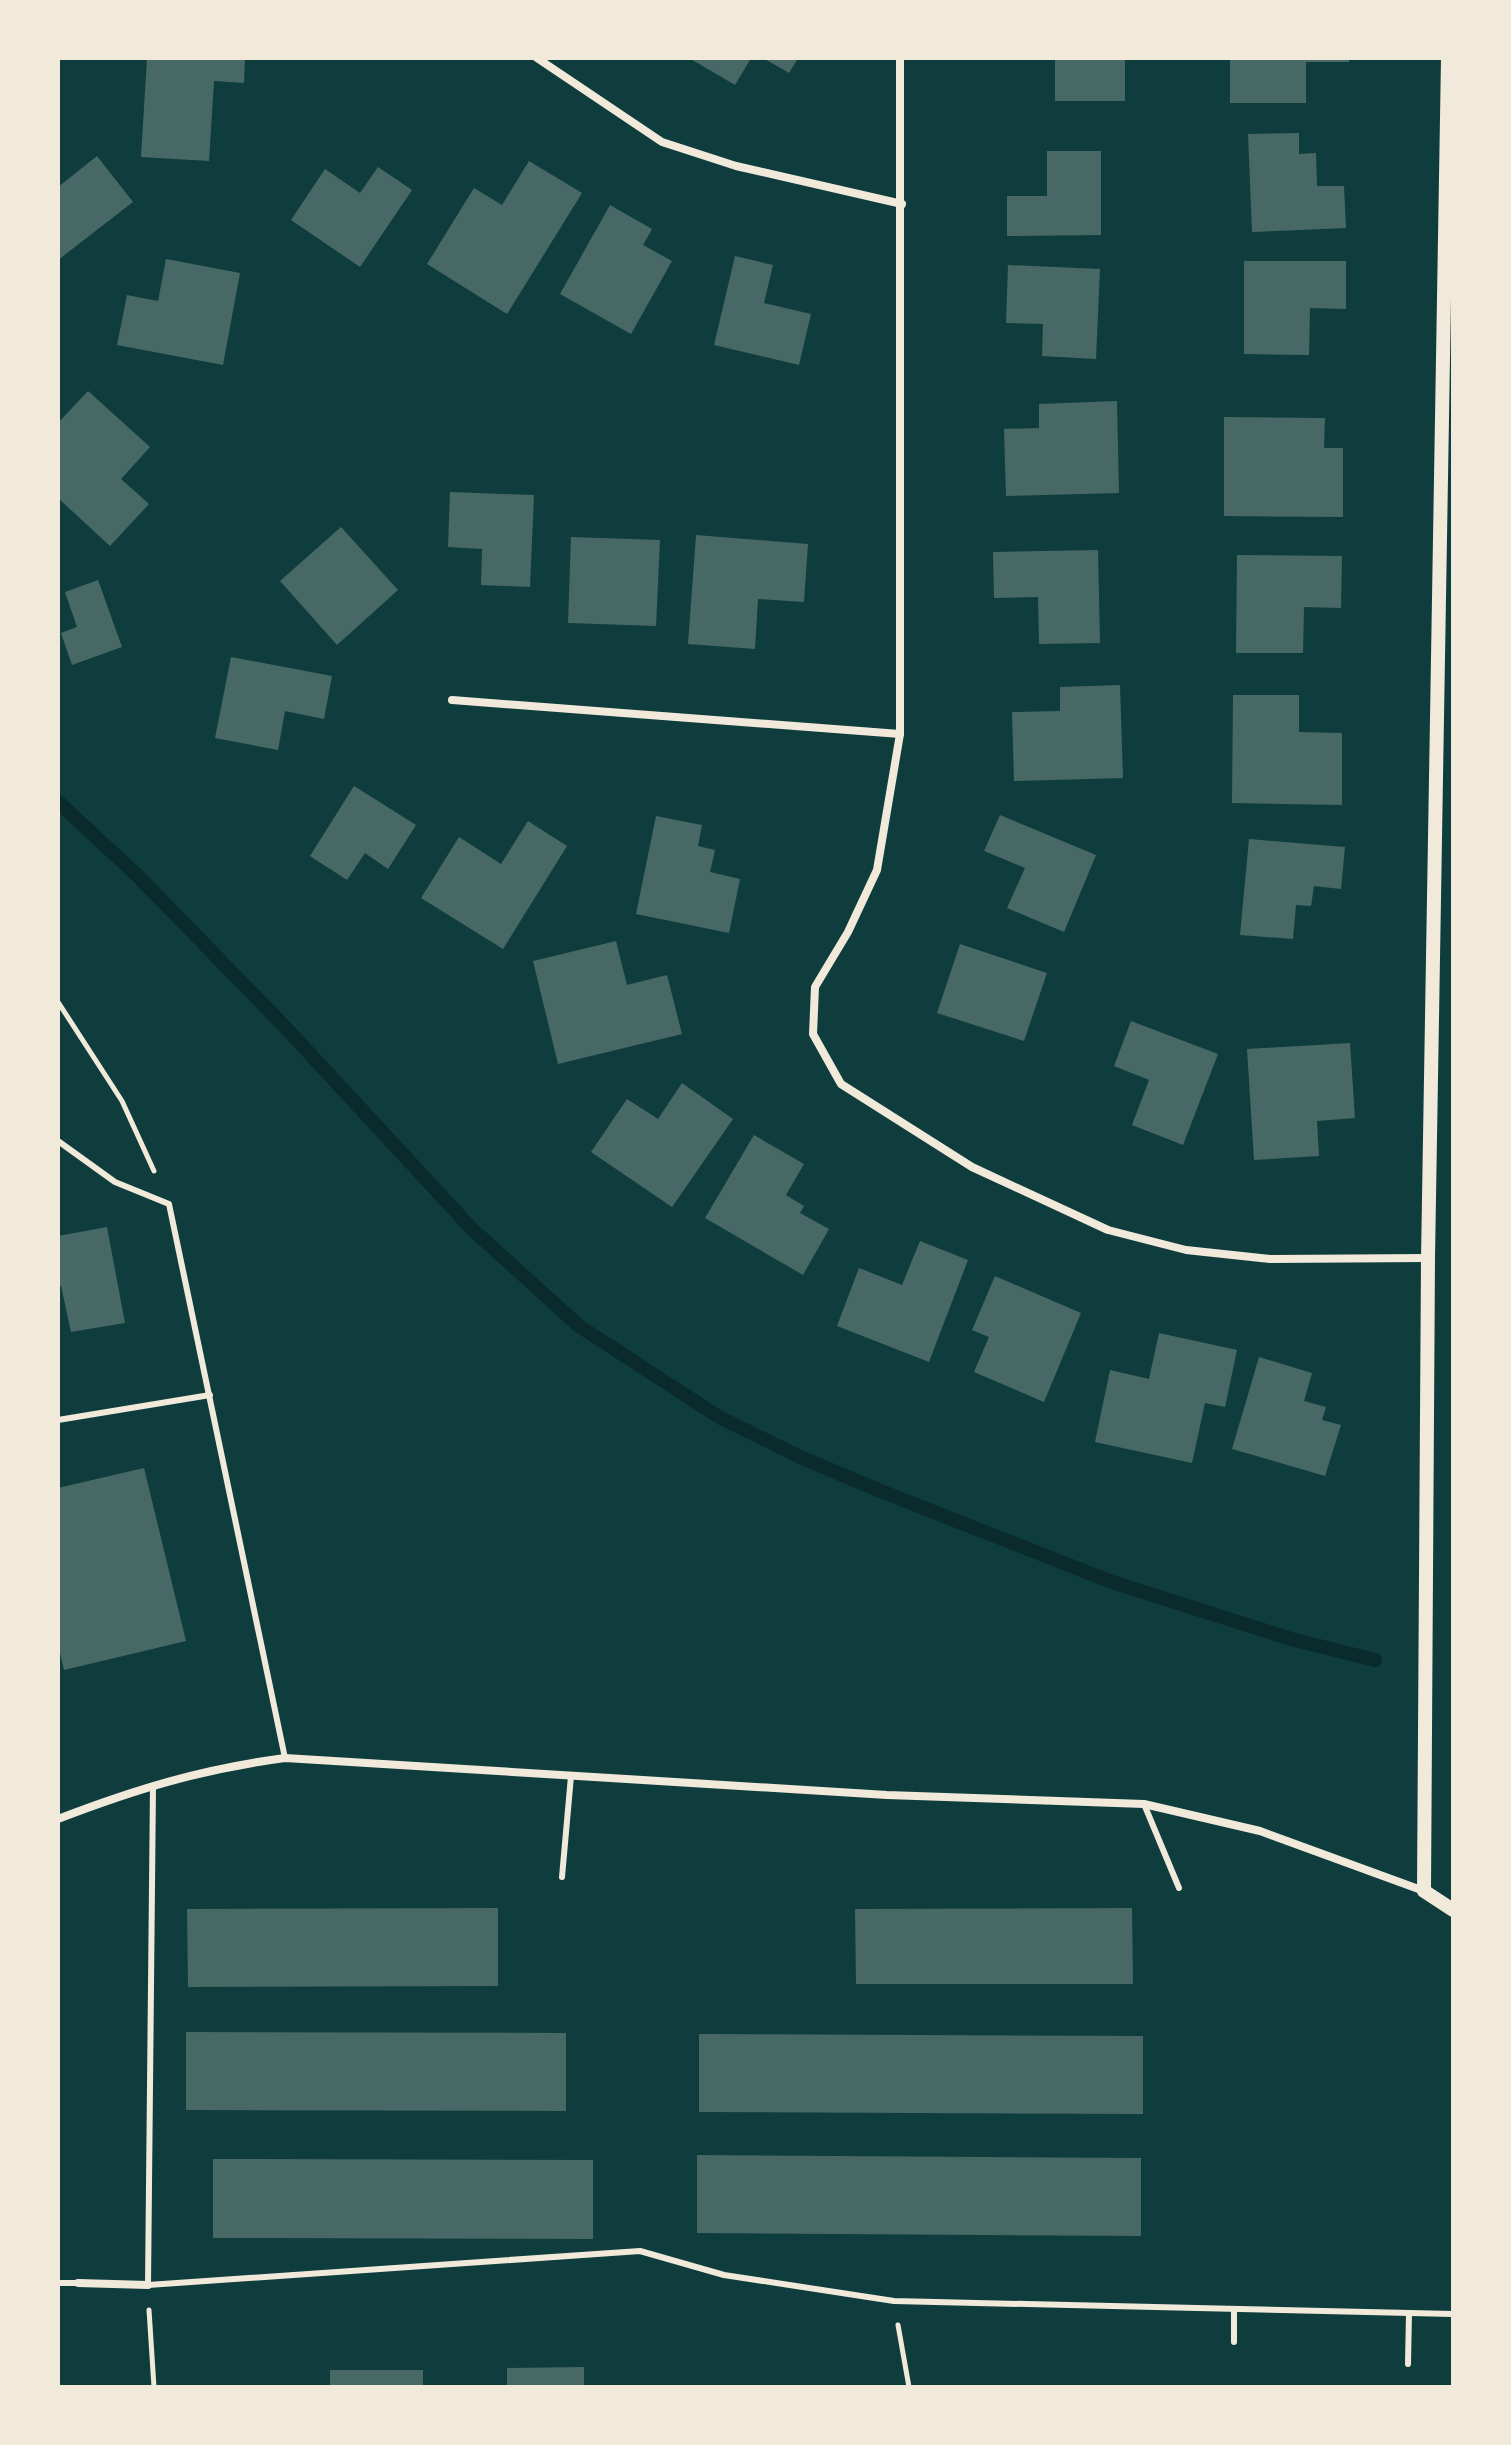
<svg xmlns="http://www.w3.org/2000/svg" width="1511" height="2445" viewBox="0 0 1511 2445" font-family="'Archivo Narrow',sans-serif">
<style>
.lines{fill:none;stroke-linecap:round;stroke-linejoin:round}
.stream{stroke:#0a2a2b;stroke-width:14}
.building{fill:#486865}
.path{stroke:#f1e9da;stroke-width:5}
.service{stroke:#f1e9da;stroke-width:6}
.minor{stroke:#f1e9da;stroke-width:8}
.tertiary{stroke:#f1e9da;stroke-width:14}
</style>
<rect width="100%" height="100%" fill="#0f3d3e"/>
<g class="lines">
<polyline class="stream" points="58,802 138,876 286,1028 472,1229 579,1326 719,1417 800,1457 883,1492 1112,1582 1291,1639 1375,1660"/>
</g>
<g class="building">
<polygon points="147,58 245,58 244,83 214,81 209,161 141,157"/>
<polygon points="689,58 751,58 735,85"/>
<polygon points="763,58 798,58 789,73"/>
<rect x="1055" y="58" width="70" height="43"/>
<polygon points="1230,58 1349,58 1349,62 1306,62 1306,103 1230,103"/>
<polygon points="1299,133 1299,154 1316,153 1317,186 1344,186 1346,228 1252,232 1248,134"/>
<polygon points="1047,151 1101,151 1101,235 1007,236 1007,196 1047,196"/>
<polygon points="97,156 133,202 58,260 58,187"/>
<polygon points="529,161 582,193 507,314 427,264 474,188 502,205"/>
<polygon points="378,167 412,190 360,267 291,220 325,169 360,193"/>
<polygon points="610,205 652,229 643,245 672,261 631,334 560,294"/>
<polygon points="735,256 773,265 764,303 811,314 799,365 714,345"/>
<polygon points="166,259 240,273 223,365 117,345 127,295 158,301"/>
<polygon points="1244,261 1346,261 1346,309 1310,308 1309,355 1244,354"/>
<polygon points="1008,265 1100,269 1096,359 1042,356 1043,324 1006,323"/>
<polygon points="88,391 150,447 121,479 149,504 110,546 58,498 58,423"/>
<polygon points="1117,401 1119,493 1006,496 1004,429 1039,428 1039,404"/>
<polygon points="1224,417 1325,418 1324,448 1343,448 1343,517 1224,516"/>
<polygon points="450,492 534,495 530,587 481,585 482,549 448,547"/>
<polygon points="341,527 398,590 337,645 280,581"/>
<polygon points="696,535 808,544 804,602 758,599 755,649 688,644"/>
<polygon points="571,537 660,540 656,626 568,623"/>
<polygon points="1098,550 1100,643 1039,644 1038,597 994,598 993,552"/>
<polygon points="1237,555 1342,556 1341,608 1304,607 1303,653 1236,653"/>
<polygon points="98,580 122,647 72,665 61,633 77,627 65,592"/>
<polygon points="231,657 332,676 324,719 285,711 278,750 215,738"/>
<polygon points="1120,685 1123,778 1014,781 1012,712 1060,711 1060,687"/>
<polygon points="1233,695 1299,695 1299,732 1342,733 1342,805 1232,803"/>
<polygon points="354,786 416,825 388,869 365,853 347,880 310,856"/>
<polygon points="1000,815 1096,855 1064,932 1007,908 1025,868 984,851"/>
<polygon points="656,816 702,825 698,846 715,850 710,872 740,879 729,933 636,914"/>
<polygon points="528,821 567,846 503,949 421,898 459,837 501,864"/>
<polygon points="1249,839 1345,847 1341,889 1314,886 1311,906 1296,905 1293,939 1240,935"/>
<polygon points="616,941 627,985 667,975 682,1034 558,1064 533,961"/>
<polygon points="960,944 1047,973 1024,1041 937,1013"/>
<polygon points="1131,1021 1218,1054 1183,1145 1132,1125 1149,1080 1114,1066"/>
<polygon points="1350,1043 1355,1118 1317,1121 1319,1156 1254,1160 1247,1049"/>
<polygon points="682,1083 733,1119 672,1207 591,1152 627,1099 658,1119"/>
<polygon points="754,1135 804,1164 786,1195 804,1206 800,1213 829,1229 803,1275 705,1218"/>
<polygon points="107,1227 125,1323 71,1332 61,1286 58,1286 58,1236"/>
<polygon points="920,1241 968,1260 929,1362 837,1326 859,1268 902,1285"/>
<polygon points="995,1276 1081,1313 1044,1402 974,1372 989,1337 972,1330"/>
<polygon points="1159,1333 1237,1350 1225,1407 1205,1403 1192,1463 1095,1442 1110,1370 1149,1379"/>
<polygon points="1259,1357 1312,1373 1304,1401 1326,1407 1322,1420 1341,1425 1325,1476 1232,1449"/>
<polygon points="144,1468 186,1641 64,1670 58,1644 58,1488"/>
<polygon points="498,1908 498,1986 188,1987 187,1909"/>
<polygon points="1132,1908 1133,1984 856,1984 855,1909"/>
<polygon points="186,2032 566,2033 566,2111 186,2110"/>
<polygon points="699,2034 1143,2036 1143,2114 699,2112"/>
<polygon points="697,2155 1141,2158 1141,2236 697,2233"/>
<polygon points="213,2159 593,2160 593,2239 213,2238"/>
<polygon points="584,2367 584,2387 507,2387 507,2368"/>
<rect x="330" y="2370" width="93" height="17"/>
</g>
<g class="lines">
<g class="path">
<polyline points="58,1002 122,1101 154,1171"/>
<polyline points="149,2310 154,2387"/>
<polyline points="898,2325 909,2387"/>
</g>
<g class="service">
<polyline points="58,1141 115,1182 169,1204 285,1758"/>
<polyline points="58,1420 210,1395"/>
<polyline points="153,1786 148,2285 640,2251 724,2275 894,2301 1453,2314"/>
<polyline points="1144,1804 1179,1888"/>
<polyline points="562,1877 571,1776"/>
<polyline points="58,2283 78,2283"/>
<polyline points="1234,2309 1234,2342"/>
<polyline points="1408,2364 1409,2313"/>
</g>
<g class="minor">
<polyline points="537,58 662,142 736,166 902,204"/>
<polyline points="900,58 900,734 877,870 848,932 815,987 813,1034 841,1084 972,1167 1108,1230 1186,1250 1270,1259 1428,1258"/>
<polyline points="452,700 900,734"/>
<path d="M 58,1819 C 136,1789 202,1769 285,1758 L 887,1795 L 1144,1804 L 1260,1831 L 1424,1891"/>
<polyline points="78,2283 148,2285"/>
</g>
<polyline class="tertiary" points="1448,58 1428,1258 1424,1891 1453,1910"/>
</g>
<rect width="1511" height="2445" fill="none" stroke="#f1e9da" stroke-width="120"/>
</svg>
